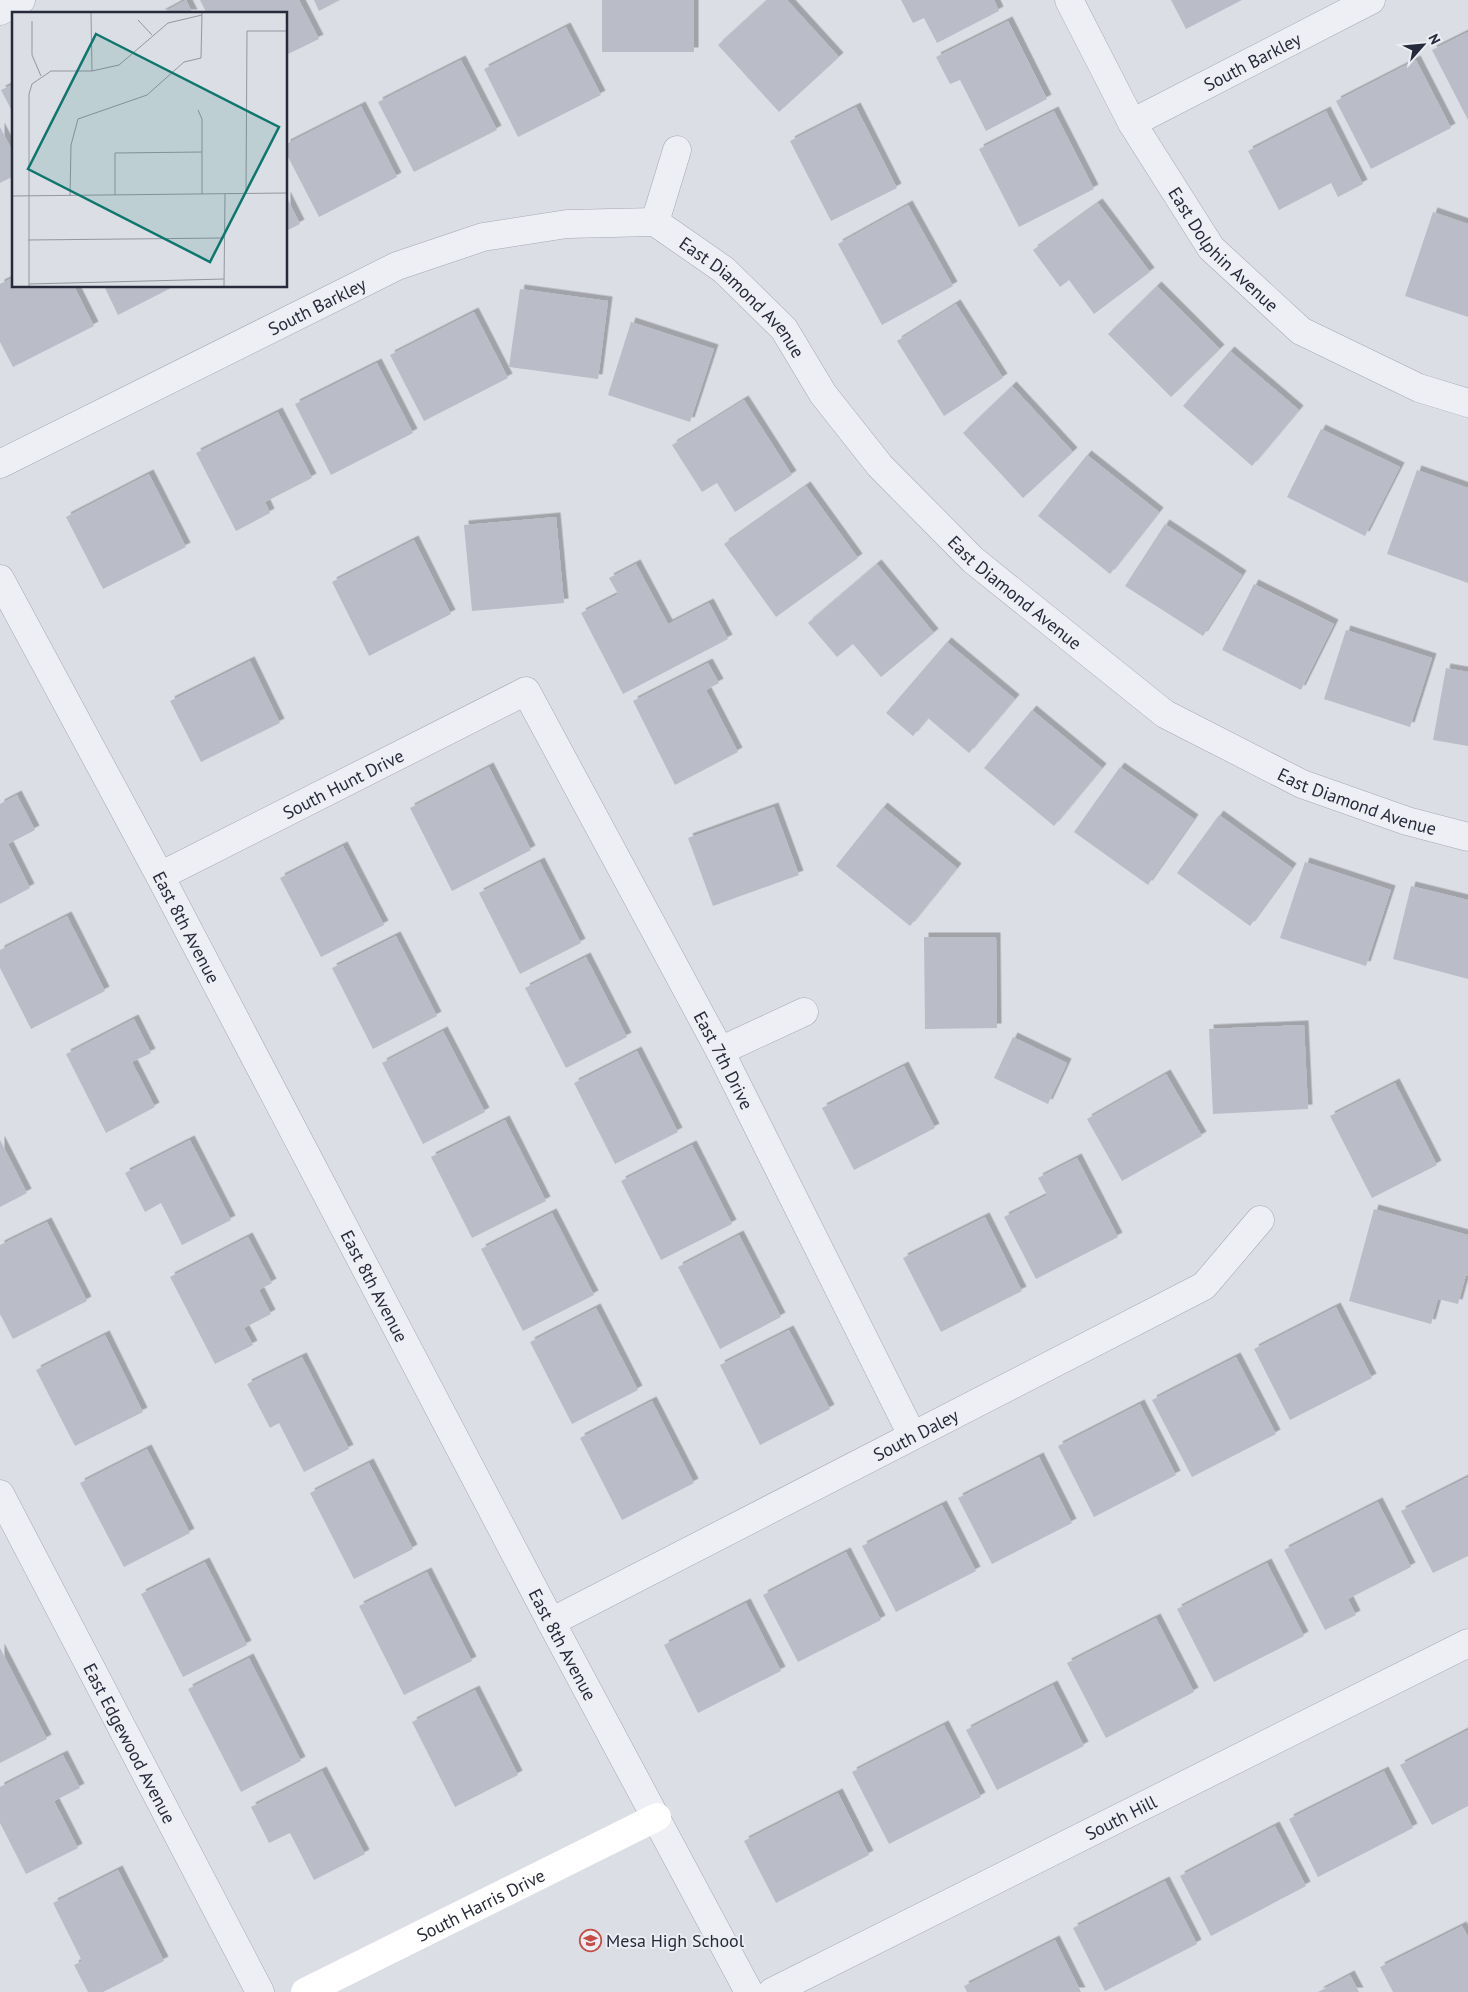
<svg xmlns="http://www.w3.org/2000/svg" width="1468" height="1992" viewBox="0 0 1468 1992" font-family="'PT Sans',sans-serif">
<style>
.building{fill:#babcc8;filter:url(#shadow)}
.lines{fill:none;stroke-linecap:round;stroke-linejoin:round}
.street-casing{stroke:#a6a8b2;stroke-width:29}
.street{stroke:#eeeff4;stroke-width:28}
.secondary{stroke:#fff;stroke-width:28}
.labels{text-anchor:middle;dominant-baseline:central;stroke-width:4;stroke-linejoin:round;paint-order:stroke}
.street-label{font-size:18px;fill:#272a3a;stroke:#ebedf3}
.poi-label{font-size:18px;fill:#272a3a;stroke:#ebedf3;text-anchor:start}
.inset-road{fill:none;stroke:#9496a1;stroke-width:1}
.view{fill:#0f766e;fill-opacity:0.15;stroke:#0f766e;stroke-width:2.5}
.inset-edge{fill:none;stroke:#272a3a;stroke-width:2.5}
</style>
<defs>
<filter id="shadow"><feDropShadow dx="4.5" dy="-4.5" stdDeviation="0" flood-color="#0004"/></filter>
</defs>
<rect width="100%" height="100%" fill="#dcdee5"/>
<g class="building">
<polygon points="186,0 193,14 160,14"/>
<polygon points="200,0 299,0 319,39 286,55 286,14 207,14"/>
<polygon points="314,0 340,0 319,11"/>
<rect x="602" y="0" width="92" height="52"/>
<polygon points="767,0 787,0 839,57 779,112 718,45"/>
<polygon points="901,0 994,0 999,11 937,43 924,18 913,23"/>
<polygon points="1171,0 1242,0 1186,29"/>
<polygon points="1008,21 1047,99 986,131 960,80 950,84 936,57"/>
<polygon points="566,27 601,95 518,137 484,69"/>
<polygon points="1468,32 1468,120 1432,50"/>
<polygon points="461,60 497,130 414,172 378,102"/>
<polygon points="1416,60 1451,128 1371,169 1336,101"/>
<polygon points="14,84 14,115 1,90"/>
<polygon points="361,106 397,177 319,217 286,153 286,144"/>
<polygon points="856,107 897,188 831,221 790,141"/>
<polygon points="1054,111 1094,189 1019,227 979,149"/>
<polygon points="1326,111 1363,184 1338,197 1331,183 1279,210 1248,151"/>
<polygon points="0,127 14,154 14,176 0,183"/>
<polygon points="286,196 300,224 286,231"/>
<polygon points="1098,203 1150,272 1094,314 1069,280 1060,287 1033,250"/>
<polygon points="908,205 953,286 882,325 838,244"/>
<polygon points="1433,212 1468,224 1468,317 1405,296"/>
<polygon points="14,277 14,286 74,286 94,326 13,367 0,342 0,284"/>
<polygon points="104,286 175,286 118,315"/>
<polygon points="1157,286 1220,349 1171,397 1108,334"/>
<polygon points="520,289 608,301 598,379 509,367"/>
<polygon points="956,304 1003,378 944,416 897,341"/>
<polygon points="474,312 508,378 424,421 390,355"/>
<polygon points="631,322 714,349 690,422 608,395"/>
<polygon points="1230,351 1299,410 1252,466 1183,406"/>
<polygon points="377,363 413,433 331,475 295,404"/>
<polygon points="1012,386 1073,452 1023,498 963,433"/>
<polygon points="744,400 792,475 735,512 717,483 702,492 672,445"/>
<polygon points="278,412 312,478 265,502 270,513 236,531 196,453"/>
<polygon points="1321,429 1400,467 1365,536 1287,497"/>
<polygon points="1087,455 1159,512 1110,574 1038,516"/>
<polygon points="1417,470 1468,488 1468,583 1387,554"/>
<polygon points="149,474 186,547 103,589 66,517"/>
<polygon points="806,486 858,558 776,617 724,544"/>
<polygon points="556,517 564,603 472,611 464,525"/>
<polygon points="1165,524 1242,575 1203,636 1125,586"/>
<polygon points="414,540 451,614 369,656 332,582"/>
<polygon points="636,564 668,624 709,603 728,639 623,694 581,613 618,594 609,578"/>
<polygon points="877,564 934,633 881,677 853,644 837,657 808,623"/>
<polygon points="1254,584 1334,624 1301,690 1222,650"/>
<polygon points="1346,630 1432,658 1410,727 1324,699"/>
<polygon points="947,642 1015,699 969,753 928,718 913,736 886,713"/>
<polygon points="250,661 280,723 201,762 170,701"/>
<polygon points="708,663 719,683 706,690 738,752 675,785 633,701"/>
<polygon points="1446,668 1468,672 1468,746 1433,740"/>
<polygon points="1032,710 1102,768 1054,826 984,768"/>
<polygon points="489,767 531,850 452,891 410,808"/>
<polygon points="1120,767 1194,819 1148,885 1074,832"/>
<polygon points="17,795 35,830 8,844 30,888 0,904 0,804"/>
<polygon points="774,807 799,875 713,906 688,838"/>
<polygon points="883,807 957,868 910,926 836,866"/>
<polygon points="1219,815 1292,868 1250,926 1177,873"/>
<polygon points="343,846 384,925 321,957 280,878"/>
<polygon points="540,862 581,943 520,974 479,893"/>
<polygon points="1305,862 1391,890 1366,966 1280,938"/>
<polygon points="1411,886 1468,900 1468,979 1393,959"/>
<polygon points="67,916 105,991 31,1029 0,968 0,950"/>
<polygon points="396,936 437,1016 373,1049 332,968"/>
<polygon points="924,937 996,937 997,1028 925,1029"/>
<polygon points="586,957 627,1037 566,1068 525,988"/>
<polygon points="134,1019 151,1053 132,1062 155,1107 106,1133 66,1054"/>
<polygon points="1304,1025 1308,1109 1213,1114 1209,1029"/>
<polygon points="443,1031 485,1112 423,1144 382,1063"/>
<polygon points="1013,1037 1067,1063 1048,1104 994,1078"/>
<polygon points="637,1051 678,1132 615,1164 574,1083"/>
<polygon points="904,1066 935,1128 854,1170 822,1108"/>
<polygon points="1166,1074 1202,1136 1122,1181 1087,1119"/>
<polygon points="1395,1083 1437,1165 1372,1198 1330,1116"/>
<polygon points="505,1120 546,1201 472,1238 431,1157"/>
<polygon points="0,1140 27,1193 0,1207"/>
<polygon points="190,1140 231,1220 182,1245 161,1203 145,1212 125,1173"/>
<polygon points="692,1145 732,1224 661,1260 621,1181"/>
<polygon points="1077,1158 1118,1237 1036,1279 1004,1217 1047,1195 1038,1178"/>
<polygon points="1374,1209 1468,1235 1468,1276 1466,1275 1458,1304 1438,1299 1431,1324 1349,1301"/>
<polygon points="552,1213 594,1295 523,1331 481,1249"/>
<polygon points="985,1217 1022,1291 941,1332 903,1258"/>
<polygon points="47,1222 87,1301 13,1339 0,1314 0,1245"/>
<polygon points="739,1235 781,1317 720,1349 678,1267"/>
<polygon points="248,1237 272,1283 259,1290 271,1314 244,1328 253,1345 215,1364 170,1277"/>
<polygon points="1336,1307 1372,1378 1290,1420 1254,1349"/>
<polygon points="596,1308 638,1390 572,1424 530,1342"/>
<polygon points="789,1330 830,1409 760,1445 720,1365"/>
<polygon points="105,1335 143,1412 75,1446 36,1370"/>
<polygon points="302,1357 349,1449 304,1472 279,1423 270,1428 247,1384"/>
<polygon points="1236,1357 1276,1434 1192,1477 1152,1400"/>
<polygon points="652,1401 694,1483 622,1520 580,1438"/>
<polygon points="1140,1404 1176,1475 1094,1517 1058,1446"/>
<polygon points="147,1449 190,1533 124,1567 80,1483"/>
<polygon points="1039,1457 1072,1523 992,1564 958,1498"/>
<polygon points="369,1463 413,1549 354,1579 310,1493"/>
<polygon points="1468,1477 1468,1556 1433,1573 1401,1511"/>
<polygon points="1378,1502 1411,1567 1348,1599 1356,1615 1325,1630 1284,1550"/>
<polygon points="942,1505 976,1571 896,1612 862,1546"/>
<polygon points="846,1552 881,1620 798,1662 763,1595"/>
<polygon points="205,1562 247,1645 183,1677 141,1594"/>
<polygon points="1267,1563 1304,1636 1214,1682 1177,1609"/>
<polygon points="427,1572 472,1661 404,1695 359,1606"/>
<polygon points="746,1603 781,1671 698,1713 664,1645"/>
<polygon points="1156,1618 1194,1692 1106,1738 1067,1663"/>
<polygon points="0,1648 47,1739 0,1763"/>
<polygon points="249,1658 301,1761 241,1792 188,1689"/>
<polygon points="1053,1685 1084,1746 997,1790 966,1730"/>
<polygon points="475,1690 518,1775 455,1807 412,1722"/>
<polygon points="944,1725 981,1797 889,1844 852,1772"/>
<polygon points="1468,1730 1468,1806 1432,1825 1400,1765"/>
<polygon points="63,1755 80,1788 54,1801 78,1848 26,1874 0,1823 0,1787"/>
<polygon points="322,1771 365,1854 314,1880 290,1833 269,1843 251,1807"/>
<polygon points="1384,1771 1413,1828 1318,1877 1289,1819"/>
<polygon points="838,1793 869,1855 776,1903 744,1841"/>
<polygon points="1275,1826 1306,1886 1211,1936 1180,1876"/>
<polygon points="118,1870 164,1961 103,1992 88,1992 74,1965 82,1961 53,1903"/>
<polygon points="1165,1881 1197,1944 1105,1991 1073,1928"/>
<polygon points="1462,1926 1468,1937 1468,1992 1393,1992 1380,1967"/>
<polygon points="1055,1940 1081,1992 967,1992 964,1986"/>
<polygon points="1350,1975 1359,1992 1318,1992"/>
</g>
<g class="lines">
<defs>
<g id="street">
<path id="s1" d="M 1069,0 L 1132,123 L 1211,248 L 1301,331 L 1419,388 L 1468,403"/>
<polyline points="0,11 21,0"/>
<path id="s2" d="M 1132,123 L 1371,0"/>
<path id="s3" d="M 655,222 L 724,270 L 784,329 L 823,394 L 880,466 L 973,560 L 1165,714 L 1302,784 L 1407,821 L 1468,837"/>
<polyline points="655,222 677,150"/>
<path id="s4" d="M 0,464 L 397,266 L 483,237 L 567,224 L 655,222"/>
<path id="s5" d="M 0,579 L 160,876 L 551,1622 L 749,1992"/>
<path id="s6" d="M 160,876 L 526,691 L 720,1051 L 912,1435"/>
<polyline points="720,1051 804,1012"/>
<path id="s7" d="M 0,1494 L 260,1992"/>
<path id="s8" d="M 551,1622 L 1204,1286 L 1260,1220"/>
<path id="s9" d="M 772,1992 L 1468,1643"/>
</g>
</defs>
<use href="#street" class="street-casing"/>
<use href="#street" class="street"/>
<path class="secondary" id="s10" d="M 305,1992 L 657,1817"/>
</g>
<defs>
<symbol id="school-ring" viewBox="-11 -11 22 22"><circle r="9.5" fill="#ebedf3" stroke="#c54d46" stroke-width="1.5"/><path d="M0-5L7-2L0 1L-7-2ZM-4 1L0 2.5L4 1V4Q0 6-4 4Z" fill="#c54d46"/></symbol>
</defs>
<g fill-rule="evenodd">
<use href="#school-ring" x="578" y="1928" width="25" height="25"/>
</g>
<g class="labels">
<g class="street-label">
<text stroke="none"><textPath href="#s2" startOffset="135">South Barkley</textPath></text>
<text stroke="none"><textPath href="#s1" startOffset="295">East Dolphin Avenue</textPath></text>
<text stroke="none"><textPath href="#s3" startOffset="116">East Diamond Avenue</textPath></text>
<text stroke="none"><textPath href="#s4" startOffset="354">South Barkley</textPath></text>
<text stroke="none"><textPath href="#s3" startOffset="521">East Diamond Avenue</textPath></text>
<text stroke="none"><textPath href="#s6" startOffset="205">South Hunt Drive</textPath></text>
<text stroke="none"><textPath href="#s3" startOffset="926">East Diamond Avenue</textPath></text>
<text stroke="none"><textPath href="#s5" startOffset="395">East 8th Avenue</textPath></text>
<text stroke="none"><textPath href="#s6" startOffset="829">East 7th Drive</textPath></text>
<text stroke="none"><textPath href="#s5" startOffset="800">East 8th Avenue</textPath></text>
<text stroke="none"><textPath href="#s8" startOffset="410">South Daley</textPath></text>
<text stroke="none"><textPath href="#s5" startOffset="1205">East 8th Avenue</textPath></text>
<text stroke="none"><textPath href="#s7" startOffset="281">East Edgewood Avenue</textPath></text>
<text stroke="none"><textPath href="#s9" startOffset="390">South Hill</textPath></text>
<text stroke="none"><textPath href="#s10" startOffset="196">South Harris Drive</textPath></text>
</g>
<g class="poi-label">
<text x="606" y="1940">Mesa High School</text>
</g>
</g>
<g transform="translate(12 12)">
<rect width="275" height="275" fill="#dcdee5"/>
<path class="inset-road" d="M 79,1 L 80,59M 126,8 L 140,23M 20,9 L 20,43 L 29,64M 186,98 L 190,107 L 190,182M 66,107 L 135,83 L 172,50 L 189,46 L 190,1M 234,181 L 235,19 L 275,19M 103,183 L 103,141 L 190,140M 0,184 L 275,181M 58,184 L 59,133 L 66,107M 16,228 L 212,226M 17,272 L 212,267M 17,274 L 17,82 L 20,72 L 39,59 L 80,59 L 107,53 L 156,11 L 190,3M 212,274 L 213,182"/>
<path class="view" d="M 84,22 L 267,115 L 198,250 L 16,157 Z"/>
<rect width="275" height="275" class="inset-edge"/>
</g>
<g transform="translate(1423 45) rotate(63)" stroke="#ebedf3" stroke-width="4" paint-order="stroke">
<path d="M0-4L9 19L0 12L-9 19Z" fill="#272a3a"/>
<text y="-8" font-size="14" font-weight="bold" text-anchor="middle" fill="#272a3a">N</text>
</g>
</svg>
